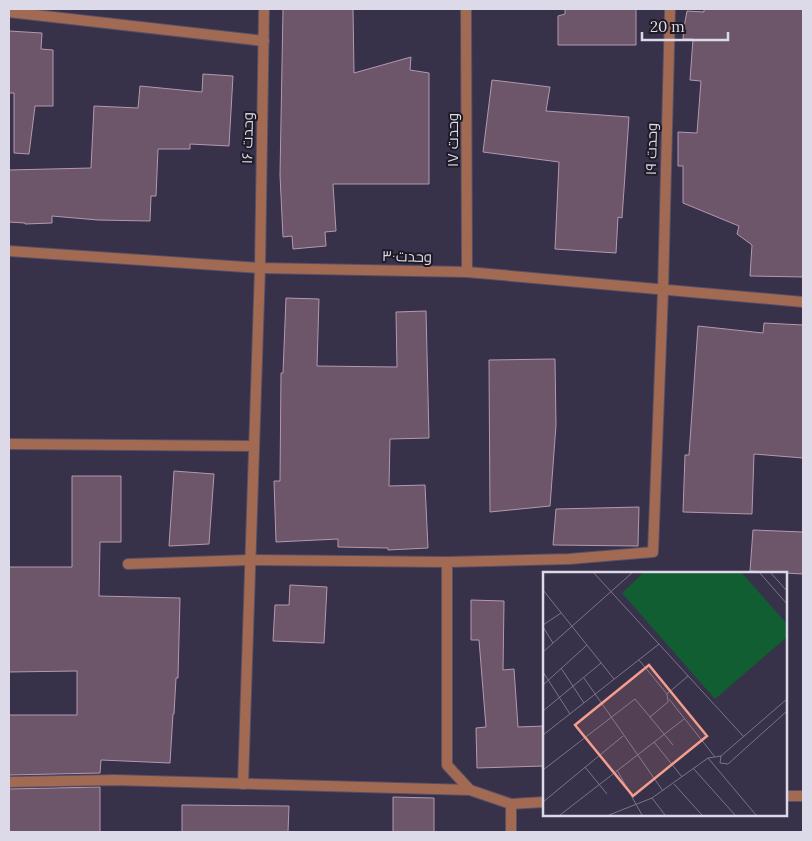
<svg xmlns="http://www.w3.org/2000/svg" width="812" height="841" viewBox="0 0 812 841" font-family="Lora,Cairo,serif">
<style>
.building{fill:#6d556a;stroke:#b399af}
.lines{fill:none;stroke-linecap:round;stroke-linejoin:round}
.minor-casing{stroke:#564f66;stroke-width:12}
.minor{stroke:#a26a53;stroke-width:10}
.labels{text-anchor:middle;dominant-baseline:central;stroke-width:4;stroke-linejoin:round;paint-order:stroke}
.street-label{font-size:15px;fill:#dcd9e8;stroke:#1e1b26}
.inset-road{fill:none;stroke:#7a7489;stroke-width:1}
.view{fill:#f49d8d;fill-opacity:0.15;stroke:#f49d8d;stroke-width:2.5}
.inset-edge{fill:none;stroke:#dcd9e8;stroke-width:2.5}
</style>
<rect width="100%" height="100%" fill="#38314a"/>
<g class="building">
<polygon points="283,9 353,9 354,73 411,57 410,70 429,73 429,184 333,184 336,231 325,232 326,246 293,249 292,236 283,237 280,175"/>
<polygon points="565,9 636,9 636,45 558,45 558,16 565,14"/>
<polygon points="704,9 803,9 803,277 750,276 752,245 737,234 739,226 683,203 683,166 678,166 678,132 697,133 701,81 690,80 693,39 683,39 684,27 687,11 704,12"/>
<polygon points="9,31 42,33 41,49 53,50 53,106 35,106 29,154 14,153 14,93 9,93"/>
<polygon points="203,74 233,76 229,146 190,144 190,149 158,149 156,196 151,196 150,221 98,220 52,216 52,223 25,224 25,223 9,222 9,170 91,168 94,106 138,108 140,86 202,92"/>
<polygon points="492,80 550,87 546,111 629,117 622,218 618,217 616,253 555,249 559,162 483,152"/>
<polygon points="286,298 319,299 317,366 397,367 396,312 426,311 429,438 390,439 389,486 425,485 428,548 388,550 388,548 338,547 338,539 276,542 274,481 280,481 281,373 283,373"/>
<polygon points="764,323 803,325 803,458 754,454 752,514 683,512 685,455 689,455 698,326 763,333"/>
<polygon points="555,359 556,425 550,506 490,512 489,360"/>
<polygon points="174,471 214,474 209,544 169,546"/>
<polygon points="72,476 121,476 121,542 100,542 99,596 180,598 178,678 176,678 174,714 173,714 170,763 101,760 100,773 9,775 9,715 77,715 77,671 9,672 9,567 72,567"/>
<polygon points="639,507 638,546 553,545 556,509"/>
<polygon points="753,530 803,532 803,574 750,571"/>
<polygon points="290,585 327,587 324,643 273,641 275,605 289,605"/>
<polygon points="471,600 504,601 503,670 514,669 518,727 544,726 544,766 477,768 476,728 486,727 479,640 471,640"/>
<polygon points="100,787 100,832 9,832 9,789"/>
<polygon points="393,797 434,798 434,832 393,832"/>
<polygon points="182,805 289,806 288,832 182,832"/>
</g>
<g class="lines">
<defs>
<g id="minor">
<polyline points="466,9 467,272"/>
<polyline points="9,12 264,41"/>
<polyline points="9,251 260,268 467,272 803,302"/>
<polyline points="9,444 254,446"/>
<polyline points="128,564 250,560 447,562"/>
<polyline points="9,782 114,780 470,790"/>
<polyline points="243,784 260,268 264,9"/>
<polyline points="786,796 803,796"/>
<polyline points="544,802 511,804 470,790 447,765 447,562 569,559 653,552 663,291 670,9"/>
<polyline points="511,804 511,832"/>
</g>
</defs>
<use href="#minor" class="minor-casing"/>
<use href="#minor" class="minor"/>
</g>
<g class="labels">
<g class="street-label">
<text transform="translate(247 138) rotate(-89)">وحدت ۱۶</text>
<text transform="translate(452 140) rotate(-90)">وحدت ۱۷</text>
<text transform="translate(651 149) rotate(-89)">وحدت ۱۹</text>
<text transform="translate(407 256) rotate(1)">وحدت۳۰</text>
</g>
</g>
<g transform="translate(543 572)">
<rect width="244" height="244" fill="#38314a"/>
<path d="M 101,0 L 198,0 L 244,52 L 244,65 L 172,127 L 79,21 Z" fill="#115e33"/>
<path class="inset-road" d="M 50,0 L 201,165M 216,0 L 244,32M 227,0 L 244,19M 0,18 L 71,107M 0,53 L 18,41M 0,55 L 10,71M 0,80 L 90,0M 18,96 L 41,131M 0,100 L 27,142M 41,106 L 120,219M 0,113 L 44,73M 124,122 L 145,104M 126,127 L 172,185M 244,127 L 178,184 L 177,191 L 185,192 L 244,139M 0,139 L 58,91M 107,145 L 130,173M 0,163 L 116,72M 111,170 L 139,205M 165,186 L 213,243M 42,195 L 64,222M 150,196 L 192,243M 0,198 L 92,127 L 107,145 L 125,130 L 124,122 L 96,88M 74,198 L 99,243M 131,212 L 159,243M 109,226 L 122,243M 0,230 L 80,164M 17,243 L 141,147M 66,243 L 109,226 L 165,186 L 178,184"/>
<path class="view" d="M 106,93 L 164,164 L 90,224 L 32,153 Z"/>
<rect width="244" height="244" class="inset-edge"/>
</g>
<rect width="812" height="841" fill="none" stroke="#dcd9e8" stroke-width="20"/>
<path d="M642 32v8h86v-8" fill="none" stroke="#dcd9e8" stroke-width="2.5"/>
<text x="650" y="32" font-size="15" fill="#dcd9e8" stroke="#1e1b26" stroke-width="4" paint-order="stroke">20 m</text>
</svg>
